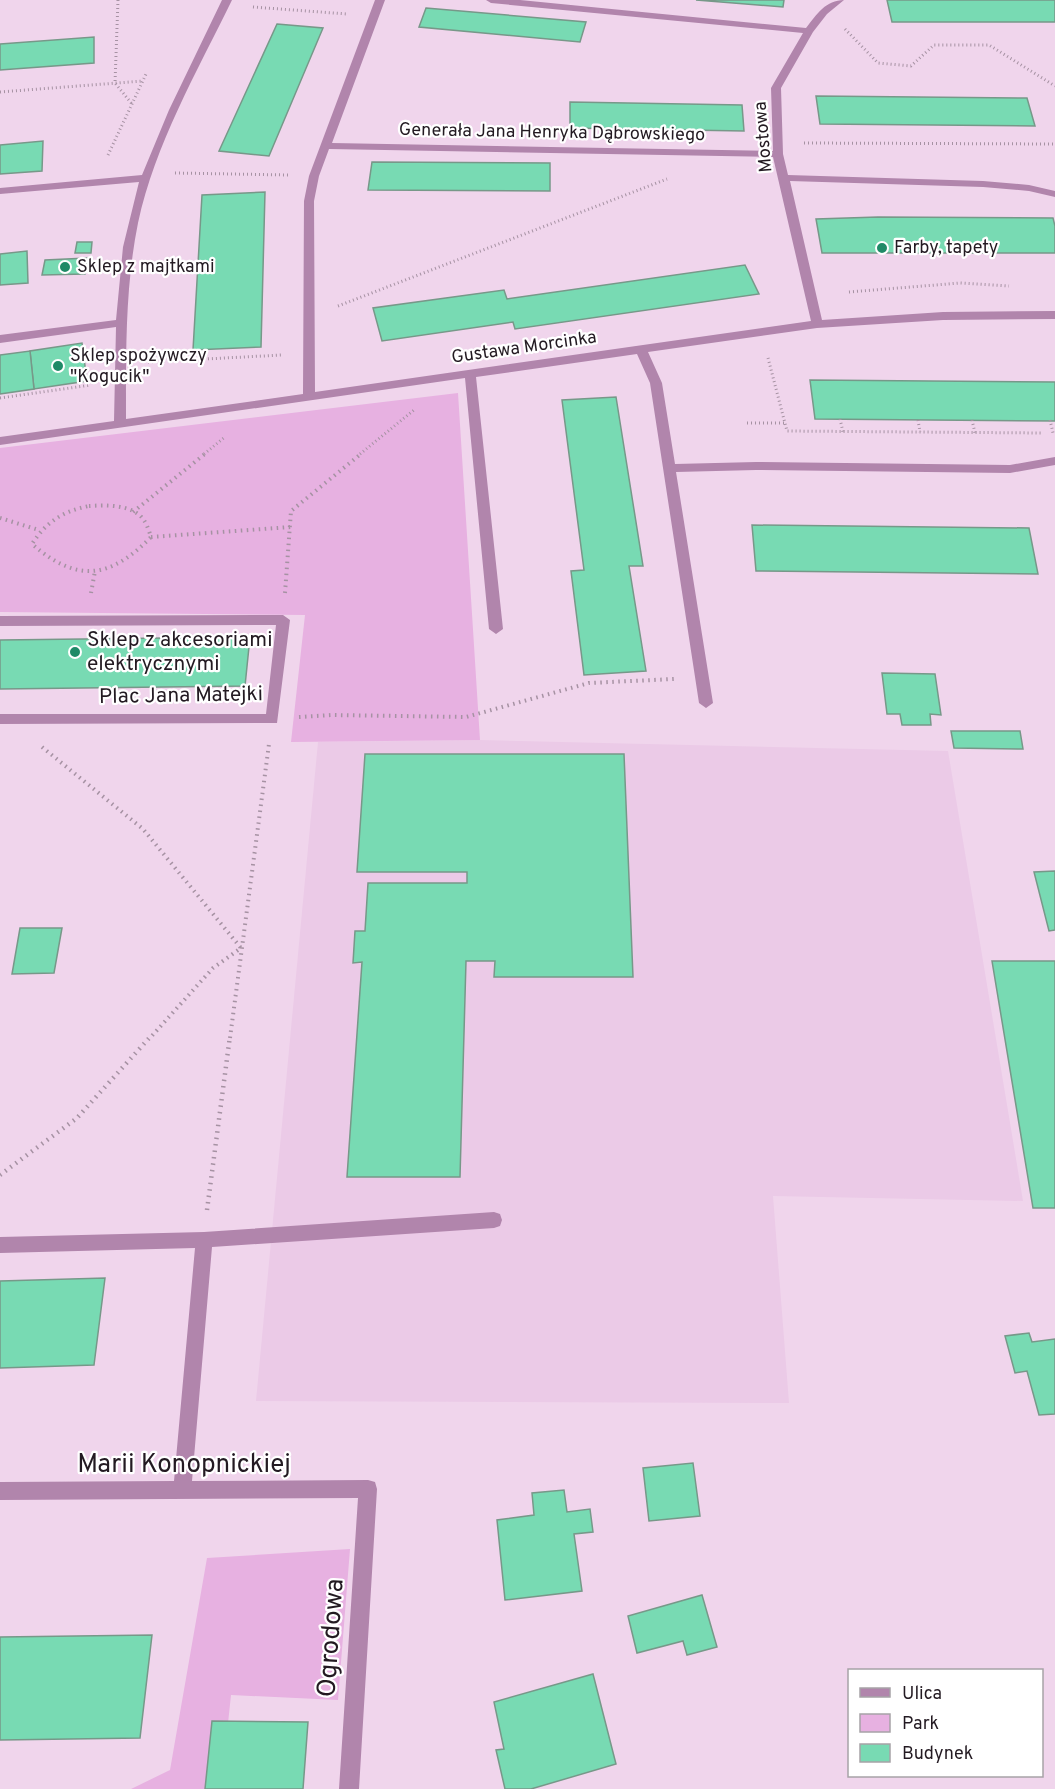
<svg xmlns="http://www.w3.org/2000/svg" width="1055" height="1789" viewBox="0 0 1055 1789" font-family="Overpass,sans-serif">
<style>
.built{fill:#ebcae7}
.green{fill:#e7b1e1}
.building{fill:#78dab3;stroke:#779889;stroke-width:1.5}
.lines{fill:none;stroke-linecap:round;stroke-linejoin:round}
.path-far2{stroke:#a692a3;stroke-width:3;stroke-dasharray:1 3;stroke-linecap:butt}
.path-far1{stroke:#a692a3;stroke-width:4;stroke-dasharray:1.5 4.5;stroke-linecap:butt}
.path{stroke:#a692a3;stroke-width:4.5;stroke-dasharray:1.5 5;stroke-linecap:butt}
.minor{fill:#b185ac;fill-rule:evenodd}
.poi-dot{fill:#1f8a67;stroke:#fff;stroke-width:2}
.labels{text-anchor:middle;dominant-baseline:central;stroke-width:4.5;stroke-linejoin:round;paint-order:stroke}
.far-street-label{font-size:18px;fill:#231a22;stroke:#fff}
.far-poi-label{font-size:18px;fill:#231a22;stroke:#fff;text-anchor:start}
.poi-label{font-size:21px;fill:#231a22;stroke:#fff;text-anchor:start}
.street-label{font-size:21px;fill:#231a22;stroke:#fff}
.near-street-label{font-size:26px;fill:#231a22;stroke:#fff}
</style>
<rect width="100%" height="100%" fill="#f0d5ec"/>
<polygon class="built" points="480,740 948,751 1023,1201 773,1196 789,1403 256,1401 318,742"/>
<g class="green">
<polygon points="458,393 480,740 291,742 305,615 0,612 0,448"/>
<polygon points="350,1549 338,1700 231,1695 221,1789 131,1789 170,1770 207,1558"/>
</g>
<g class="building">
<polygon points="696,0 784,0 783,7"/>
<polygon points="887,0 1055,0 1055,22 892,22"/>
<polygon points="426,8 586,22 580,42 419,27"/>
<polygon points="277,24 323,28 269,156 219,151"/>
<polygon points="94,37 94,63 0,70 0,44"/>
<polygon points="816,96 1027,98 1035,126 820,124"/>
<polygon points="570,102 742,105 744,131 570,128"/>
<polygon points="43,141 42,171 0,174 0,145"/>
<polygon points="372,162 550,163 550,191 368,190"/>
<polygon points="265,192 261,347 193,350 202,195"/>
<polygon points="878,217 1053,218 1055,226 1055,253 822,253 816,219"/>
<polygon points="77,242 92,242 91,253 75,253"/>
<polygon points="27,251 28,283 0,285 0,254"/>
<polygon points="87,258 85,274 42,275 45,260"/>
<polygon points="745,265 759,294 515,329 513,322 382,341 373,308 504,290 507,299"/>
<polygon points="82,343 87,381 34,389 30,351"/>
<polygon points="30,351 34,389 0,394 0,355"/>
<polygon points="810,380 1055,382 1055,421 815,419"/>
<polygon points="616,397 643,566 629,566 646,671 584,675 571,571 584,570 562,400"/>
<polygon points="752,525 1029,528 1038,574 756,571"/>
<polygon points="250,637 245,686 0,689 0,640"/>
<polygon points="882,673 935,674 941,715 930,714 931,725 902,725 900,714 887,714"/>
<polygon points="951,731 1020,731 1023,749 954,748"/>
<polygon points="365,754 624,754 633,977 494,977 495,961 466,961 460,1177 347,1177 362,962 353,963 355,931 365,931 368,883 467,883 467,872 357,872"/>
<polygon points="1055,871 1055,930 1049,931 1034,872"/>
<polygon points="20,928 62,928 54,973 12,974"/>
<polygon points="992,961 1055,961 1055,1208 1033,1208"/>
<polygon points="105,1278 94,1365 0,1368 0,1281"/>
<polygon points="1029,1333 1032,1342 1055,1339 1055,1414 1039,1415 1027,1371 1015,1373 1005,1336"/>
<polygon points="693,1463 700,1516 649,1521 643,1468"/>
<polygon points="564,1490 567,1512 590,1509 593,1532 574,1534 582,1591 505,1600 497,1520 534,1515 532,1493"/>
<polygon points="702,1595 717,1647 687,1655 683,1641 637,1653 628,1616"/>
<polygon points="152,1635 140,1738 0,1740 0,1637"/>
<polygon points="593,1674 616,1764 531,1789 505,1789 496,1750 504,1749 494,1702"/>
<polygon points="212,1721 308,1722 303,1789 205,1789"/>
</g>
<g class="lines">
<g class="path-far2">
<polyline points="118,0 115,83 132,104"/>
<polyline points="253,7 347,14"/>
<polyline points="845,29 878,63 911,66 934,45 989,45 1055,86"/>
<polyline points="0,92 143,81"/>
<polyline points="804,143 1055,144"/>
<polyline points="108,155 147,72"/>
<polyline points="175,173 288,175"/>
<polyline points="849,292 960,283 1009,286"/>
<polyline points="338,306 667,179"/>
<polyline points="768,358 787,431 1043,433"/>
<polyline points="148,362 282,355"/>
<polyline points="0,398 91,385"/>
<polyline points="840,419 843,432"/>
<polyline points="918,420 920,432"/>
<polyline points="972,420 975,433"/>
<polyline points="1050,420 1053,433"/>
<polyline points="747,423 785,423"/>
<polyline points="204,454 225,437"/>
<polyline points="360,454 414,410"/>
</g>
<g class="path-far1">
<path d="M 89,506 C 105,505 132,504 143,519 C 147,524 149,531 151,537 C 110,579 77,583 32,544 C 46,522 63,511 89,506 Z"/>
<polyline points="133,512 206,453"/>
<polyline points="0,518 39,530"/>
<polyline points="151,537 291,527"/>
<polyline points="91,593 95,571"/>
<polyline points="285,593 291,511 362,453"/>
<polyline points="299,717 332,715 466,717 589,683 674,679"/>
<polyline points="42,747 143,829 241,948 213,968 150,1038"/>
<polyline points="230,1038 269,744"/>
</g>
<g class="path">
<polyline points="0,1175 77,1118 151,1036"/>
<polyline points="207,1210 230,1036"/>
</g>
<g class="minor">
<path d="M 222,0 L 232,0 C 197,72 155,144 138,223 C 125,287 126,354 126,419 L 303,394 L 304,201 L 309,176 L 375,0 L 385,0 L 332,143 L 773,151 L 771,88 L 803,33 L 491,3 L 486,0 L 520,0 L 806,28 C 817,14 826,0 844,0 L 827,14 L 813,32 L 781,88 L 783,154 L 788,175 L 983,181 L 1029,185 L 1055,191 L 1055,197 L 1029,191 L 983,187 L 790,181 L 822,320 L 943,312 L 1055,311 L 1055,319 L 943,320 L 817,328 L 648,352 L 662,383 L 675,464 L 756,462 L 1010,465 L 1055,457 L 1055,465 L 1010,473 L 756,470 L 676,472 L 713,703 L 706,708 L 699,703 L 650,383 L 637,354 L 476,377 L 503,629 L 496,634 L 489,629 L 465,378 L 0,445 L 0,437 L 114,421 L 116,327 L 0,343 L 0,335 L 116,320 L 123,247 L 139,182 L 0,194 L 0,188 L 142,175 L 169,110 ZM 329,149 L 773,157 L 811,321 L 315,392 L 314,201 L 319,176 Z"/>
<polygon points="283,615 290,620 277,723 0,724 0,714 266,714 276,625 0,626 0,616"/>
<polygon points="494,1212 500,1214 502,1220 500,1226 494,1228 212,1247 192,1481 368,1480 375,1482 377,1489 359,1789 339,1789 358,1498 0,1500 0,1482 174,1481 195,1248 0,1253 0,1237 204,1232"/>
</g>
</g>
<g class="poi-dot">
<circle cx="882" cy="248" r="6"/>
<circle cx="65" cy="267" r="6"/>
<circle cx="58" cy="366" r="6"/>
<circle cx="75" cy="652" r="6"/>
</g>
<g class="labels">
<g class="far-street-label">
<text transform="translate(552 133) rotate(1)">Generała Jana Henryka Dąbrowskiego</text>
<text transform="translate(764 137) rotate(-95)">Mostowa</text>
<text transform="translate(524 348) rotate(-8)">Gustawa Morcinka</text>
</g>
<g class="far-poi-label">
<text x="894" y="248">Farby, tapety</text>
<text x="77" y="267">Sklep z majtkami</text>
<text x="70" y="356">Sklep spożywczy<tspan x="70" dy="21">"Kogucik"</tspan></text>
</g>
<g class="poi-label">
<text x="87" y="640">Sklep z akcesoriami<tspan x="87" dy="24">elektrycznymi</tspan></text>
</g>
<g class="street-label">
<text transform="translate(181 696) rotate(-1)">Plac Jana Matejki</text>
</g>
<g class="near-street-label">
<text x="184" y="1465">Marii Konopnickiej</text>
<text transform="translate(332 1638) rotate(-86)">Ogrodowa</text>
</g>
</g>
<rect x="848" y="1669" width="195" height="108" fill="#ffffff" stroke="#a7a3a7" stroke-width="1.5"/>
<rect x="860" y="1688" width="30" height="9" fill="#b185ac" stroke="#a7a3a7" stroke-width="1.5"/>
<text x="902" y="1699" font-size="18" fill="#231a22">Ulica</text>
<rect x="860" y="1714" width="30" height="18" fill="#e7b1e1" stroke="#a7a3a7" stroke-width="1.5"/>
<text x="902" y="1729" font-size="18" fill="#231a22">Park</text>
<rect x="860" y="1744" width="30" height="18" fill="#78dab3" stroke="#a7a3a7" stroke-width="1.5"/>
<text x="902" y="1759" font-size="18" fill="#231a22">Budynek</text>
</svg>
